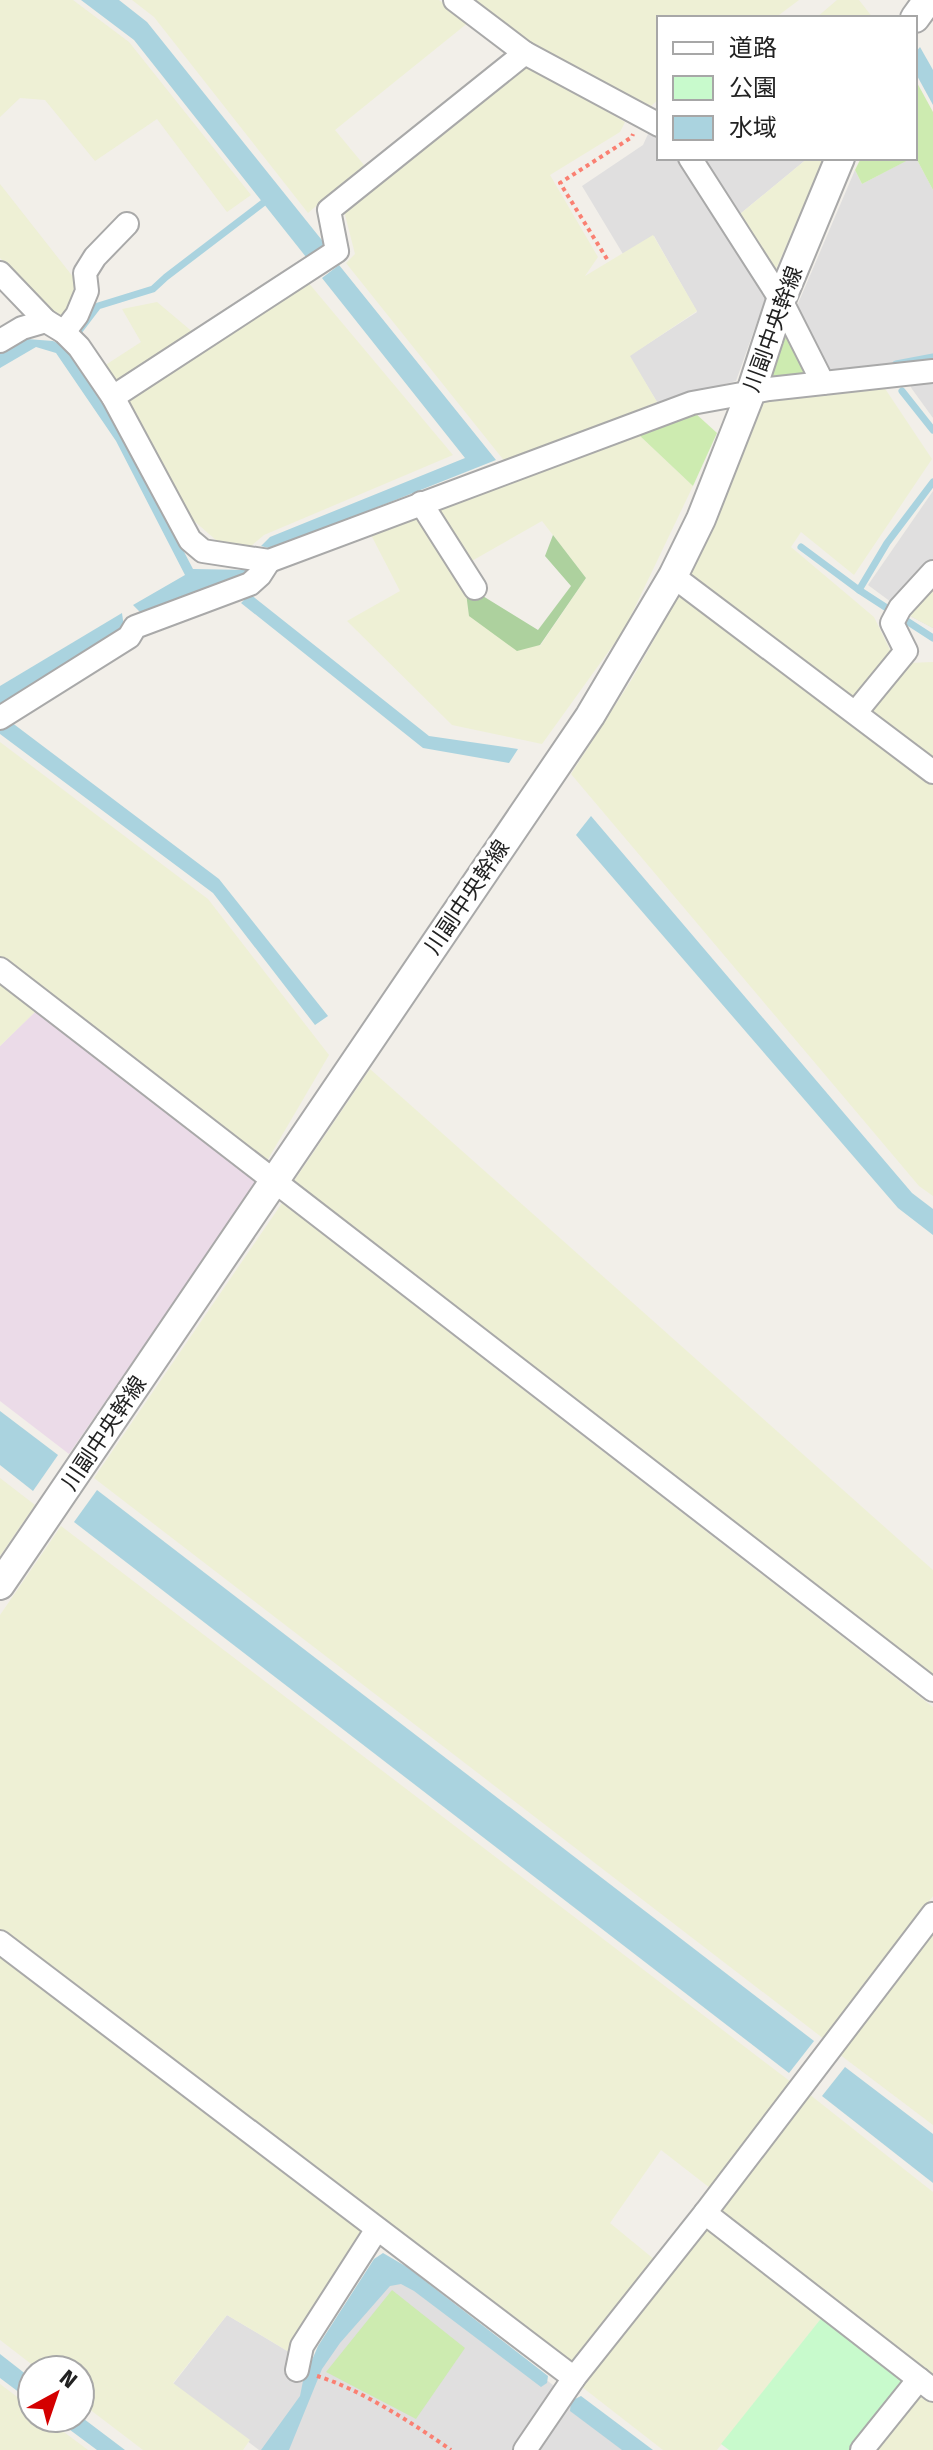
<svg xmlns="http://www.w3.org/2000/svg" width="933" height="2450" viewBox="0 0 933 2450" font-family="'Fira Sans','Noto Sans JP',sans-serif">
<style>
.residential{fill:#e0dfdf}
.industrial{fill:#ebdbe8}
.farmland{fill:#eef0d5}
.grass{fill:#cdebb0}
.forest{fill:#add19e}
.park{fill:#c8facc}
.water{fill:#aad3df}
.lines{fill:none;stroke-linecap:round;stroke-linejoin:round}
.stream{stroke:#aad3df;stroke-width:7}
.minor-casing{stroke:#a9a9a9;stroke-width:26}
.tertiary-casing{stroke:#a9a9a9;stroke-width:32}
.path{stroke:#fa8072;stroke-width:4;stroke-dasharray:4 4;stroke-linecap:butt}
.minor{stroke:#fff;stroke-width:22}
.tertiary{stroke:#fff;stroke-width:28}
.labels{text-anchor:middle;dominant-baseline:central;stroke-width:7;stroke-linejoin:round;paint-order:stroke}
.street-label{font-size:22px;fill:#222;stroke:#fff}
</style>
<rect width="100%" height="100%" fill="#f2efe9"/>
<g class="residential">
<polygon points="659,110 659,158 808,158 740,214 774,274 736,381 657,402 629,356 697,312 654,236 623,254 582,186 643,145"/>
<polygon points="915,156 933,190 933,418 912,389 900,367 831,375 797,306 855,170 862,184"/>
<polygon points="933,491 933,628 910,616 868,585"/>
<polygon points="394,2265 639,2450 259,2450 173,2384 227,2315 289,2352 317,2362"/>
</g>
<polygon class="industrial" points="37,1010 258,1180 69,1454 0,1401 0,1046"/>
<g class="farmland">
<polygon points="0,0 73,0 129,42 251,195 227,212 157,119 95,161 45,100 20,98 0,117"/>
<polygon points="132,0 439,0 469,22 335,130 364,165 308,213 154,17"/>
<polygon points="474,0 799,0 775,18 659,18 659,99 651,106 542,51"/>
<polygon points="837,0 859,0 873,18 816,18"/>
<polygon points="524,63 625,122 620,132 550,175 598,257 585,276 653,235 697,311 630,356 657,402 506,463 346,263 355,254 342,203"/>
<polygon points="808,158 824,158 774,274 740,214"/>
<polygon points="0,184 81,287 61,322 0,258"/>
<polygon points="307,281 453,455 264,535 250,547 217,541 193,520 126,400"/>
<polygon points="157,302 195,334 117,386 104,366 141,342 122,309"/>
<polygon points="884,387 932,459 854,575 801,532 791,547 874,617 893,656 854,700 689,574 767,396"/>
<polygon points="639,435 693,486 624,630 542,744 452,725 347,621 400,591 369,531 421,514 465,585 540,646 586,578 542,521 470,562 435,507"/>
<polygon points="933,587 933,628 910,616"/>
<polygon points="683,588 933,782 933,1196 919,1186 571,774 632,679"/>
<polygon points="933,662 933,762 868,712 909,663"/>
<polygon points="0,742 208,899 329,1055 267,1161 0,956"/>
<polygon points="0,981 37,1010 0,1046"/>
<polygon points="370,1069 933,1570 933,1675 294,1181"/>
<polygon points="282,1203 933,1707 933,1896 824,2039 94,1478"/>
<polygon points="0,1478 35,1505 0,1556"/>
<polygon points="61,1526 791,2082 710,2188 661,2150 610,2223 655,2260 572,2368 0,1930 0,1615"/>
<polygon points="933,1929 933,2125 839,2054"/>
<polygon points="0,1952 364,2230 289,2352 227,2315 173,2383 250,2440 243,2450 143,2450 80,2402 80,2370 39,2370 0,2340"/>
<polygon points="809,2094 933,2192 933,2376 720,2212"/>
<polygon points="705,2226 823,2316 717,2450 663,2450 582,2387"/>
<polygon points="0,2384 32,2408 32,2418 45,2418 88,2450 0,2450"/>
<polygon points="918,2392 933,2403 933,2450 872,2450"/>
</g>
<g class="grass">
<polygon points="915,79 933,112 933,190 915,156"/>
<polygon points="861,158 912,158 862,184 855,170"/>
<polygon points="787,333 809,370 805,377 770,381"/>
<polygon points="695,413 717,433 693,486 639,435"/>
<polygon points="392,2290 465,2348 416,2419 326,2372"/>
</g>
<polygon class="forest" points="553,535 586,578 540,645 517,651 469,616 465,585 538,630 571,586 545,556"/>
<polygon class="park" points="823,2316 906,2382 852,2450 729,2450 721,2444"/>
<g class="water">
<polygon points="81,0 119,0 147,22 325,244 306,257 134,40"/>
<polygon points="920,47 933,70 933,105 915,72 915,53"/>
<polygon points="339,265 496,460 272,549 261,546 270,537 465,458 322,278"/>
<polygon points="27,339 53,341 66,347 125,439 193,569 247,570 248,575 142,614 133,605 185,575 116,441 56,353 36,347 0,368 0,354"/>
<polygon points="250,594 429,736 518,749 509,763 423,748 241,603"/>
<polygon points="122,613 124,628 0,704 0,686"/>
<polygon points="11,722 219,879 328,1016 315,1025 213,893 0,734 0,730"/>
<polygon points="591,816 912,1193 933,1209 933,1235 898,1208 576,835"/>
<polygon points="0,1411 58,1455 33,1491 0,1465"/>
<polygon points="97,1490 814,2041 789,2073 74,1522"/>
<polygon points="845,2067 933,2134 933,2183 822,2096"/>
<polygon points="383,2253 407,2267 548,2376 547,2383 541,2387 414,2291 401,2284 390,2286 340,2343 322,2369 289,2450 261,2450 300,2396 303,2381 318,2346 374,2259"/>
<polygon points="0,2354 32,2379 32,2402 0,2378"/>
<polygon points="581,2396 653,2450 622,2450 570,2411 571,2401"/>
<polygon points="80,2416 125,2450 97,2450 54,2418 80,2418"/>
</g>
<g class="lines">
<g class="stream">
<polyline points="79,331 98,306 153,289 166,277 263,203"/>
<polyline points="896,364 933,357"/>
<polyline points="902,391 933,430"/>
<polyline points="801,547 859,590 933,638"/>
<polyline points="859,590 887,543 933,482"/>
</g>
<defs>
<g id="minor">
<polyline points="455,0 525,53 659,125"/>
<polyline points="690,158 781,300 823,383"/>
<polyline points="0,273 46,321 64,332 79,347 113,397 190,540 203,551 269,561 692,403 769,389 933,371"/>
<polyline points="64,332 77,315 87,291 85,273 95,257 127,224"/>
<polyline points="0,341 22,328 46,321"/>
<polyline points="113,397 337,251 329,210 525,53"/>
<polyline points="421,503 475,588"/>
<polyline points="673,576 933,772"/>
<polyline points="856,712 906,651 892,623 900,608 933,572"/>
<polyline points="0,718 129,637 135,627 250,584 260,575 269,561"/>
<polyline points="0,969 933,1690"/>
<polyline points="0,1942 574,2378"/>
<polyline points="705,2213 933,2390"/>
<polyline points="297,2370 302,2346 377,2229"/>
<polyline points="525,2450 574,2378 705,2213 933,1914"/>
<polyline points="862,2450 919,2379"/>
</g>
<g id="tertiary">
<polyline points="915,18 928,0"/>
<polyline points="0,1585 590,716 673,576 701,519 751,392 781,300 840,158"/>
</g>
</defs>
<use href="#minor" class="minor-casing"/>
<use href="#tertiary" class="tertiary-casing"/>
<g class="path">
<polyline points="607,259 560,183 632,137 633,134"/>
<path d="M 317,2376 C 360,2389 414,2424 451,2450"/>
</g>
<use href="#minor" class="minor"/>
<use href="#tertiary" class="tertiary"/>
</g>
<g class="labels">
<g class="street-label">
<text transform="translate(773 329) rotate(-70)">川副中央幹線</text>
<text transform="translate(467 897) rotate(-56)">川副中央幹線</text>
<text transform="translate(104 1433) rotate(-56)">川副中央幹線</text>
</g>
</g>
<rect x="657" y="16" width="260" height="144" fill="#ffffff" stroke="#a7a7a7" stroke-width="2"/>
<rect x="673" y="42" width="40" height="12" fill="#ffffff" stroke="#a7a7a7" stroke-width="2"/>
<text x="729" y="56" font-size="24" fill="#222222">道路</text>
<rect x="673" y="76" width="40" height="24" fill="#c8facc" stroke="#a7a7a7" stroke-width="2"/>
<text x="729" y="96" font-size="24" fill="#222222">公園</text>
<rect x="673" y="116" width="40" height="24" fill="#aad3df" stroke="#a7a7a7" stroke-width="2"/>
<text x="729" y="136" font-size="24" fill="#222222">水域</text>
<g transform="translate(56 2394) rotate(40)"><circle r="38" fill="#ffffff" stroke="#a7a7a7" stroke-width="2"/>
<path d="M0-6L14 30L0 20L-14 30Z" fill="#d40000"/>
<text y="-12" font-size="22" font-weight="bold" text-anchor="middle" fill="#222222">N</text>
</g>
</svg>
